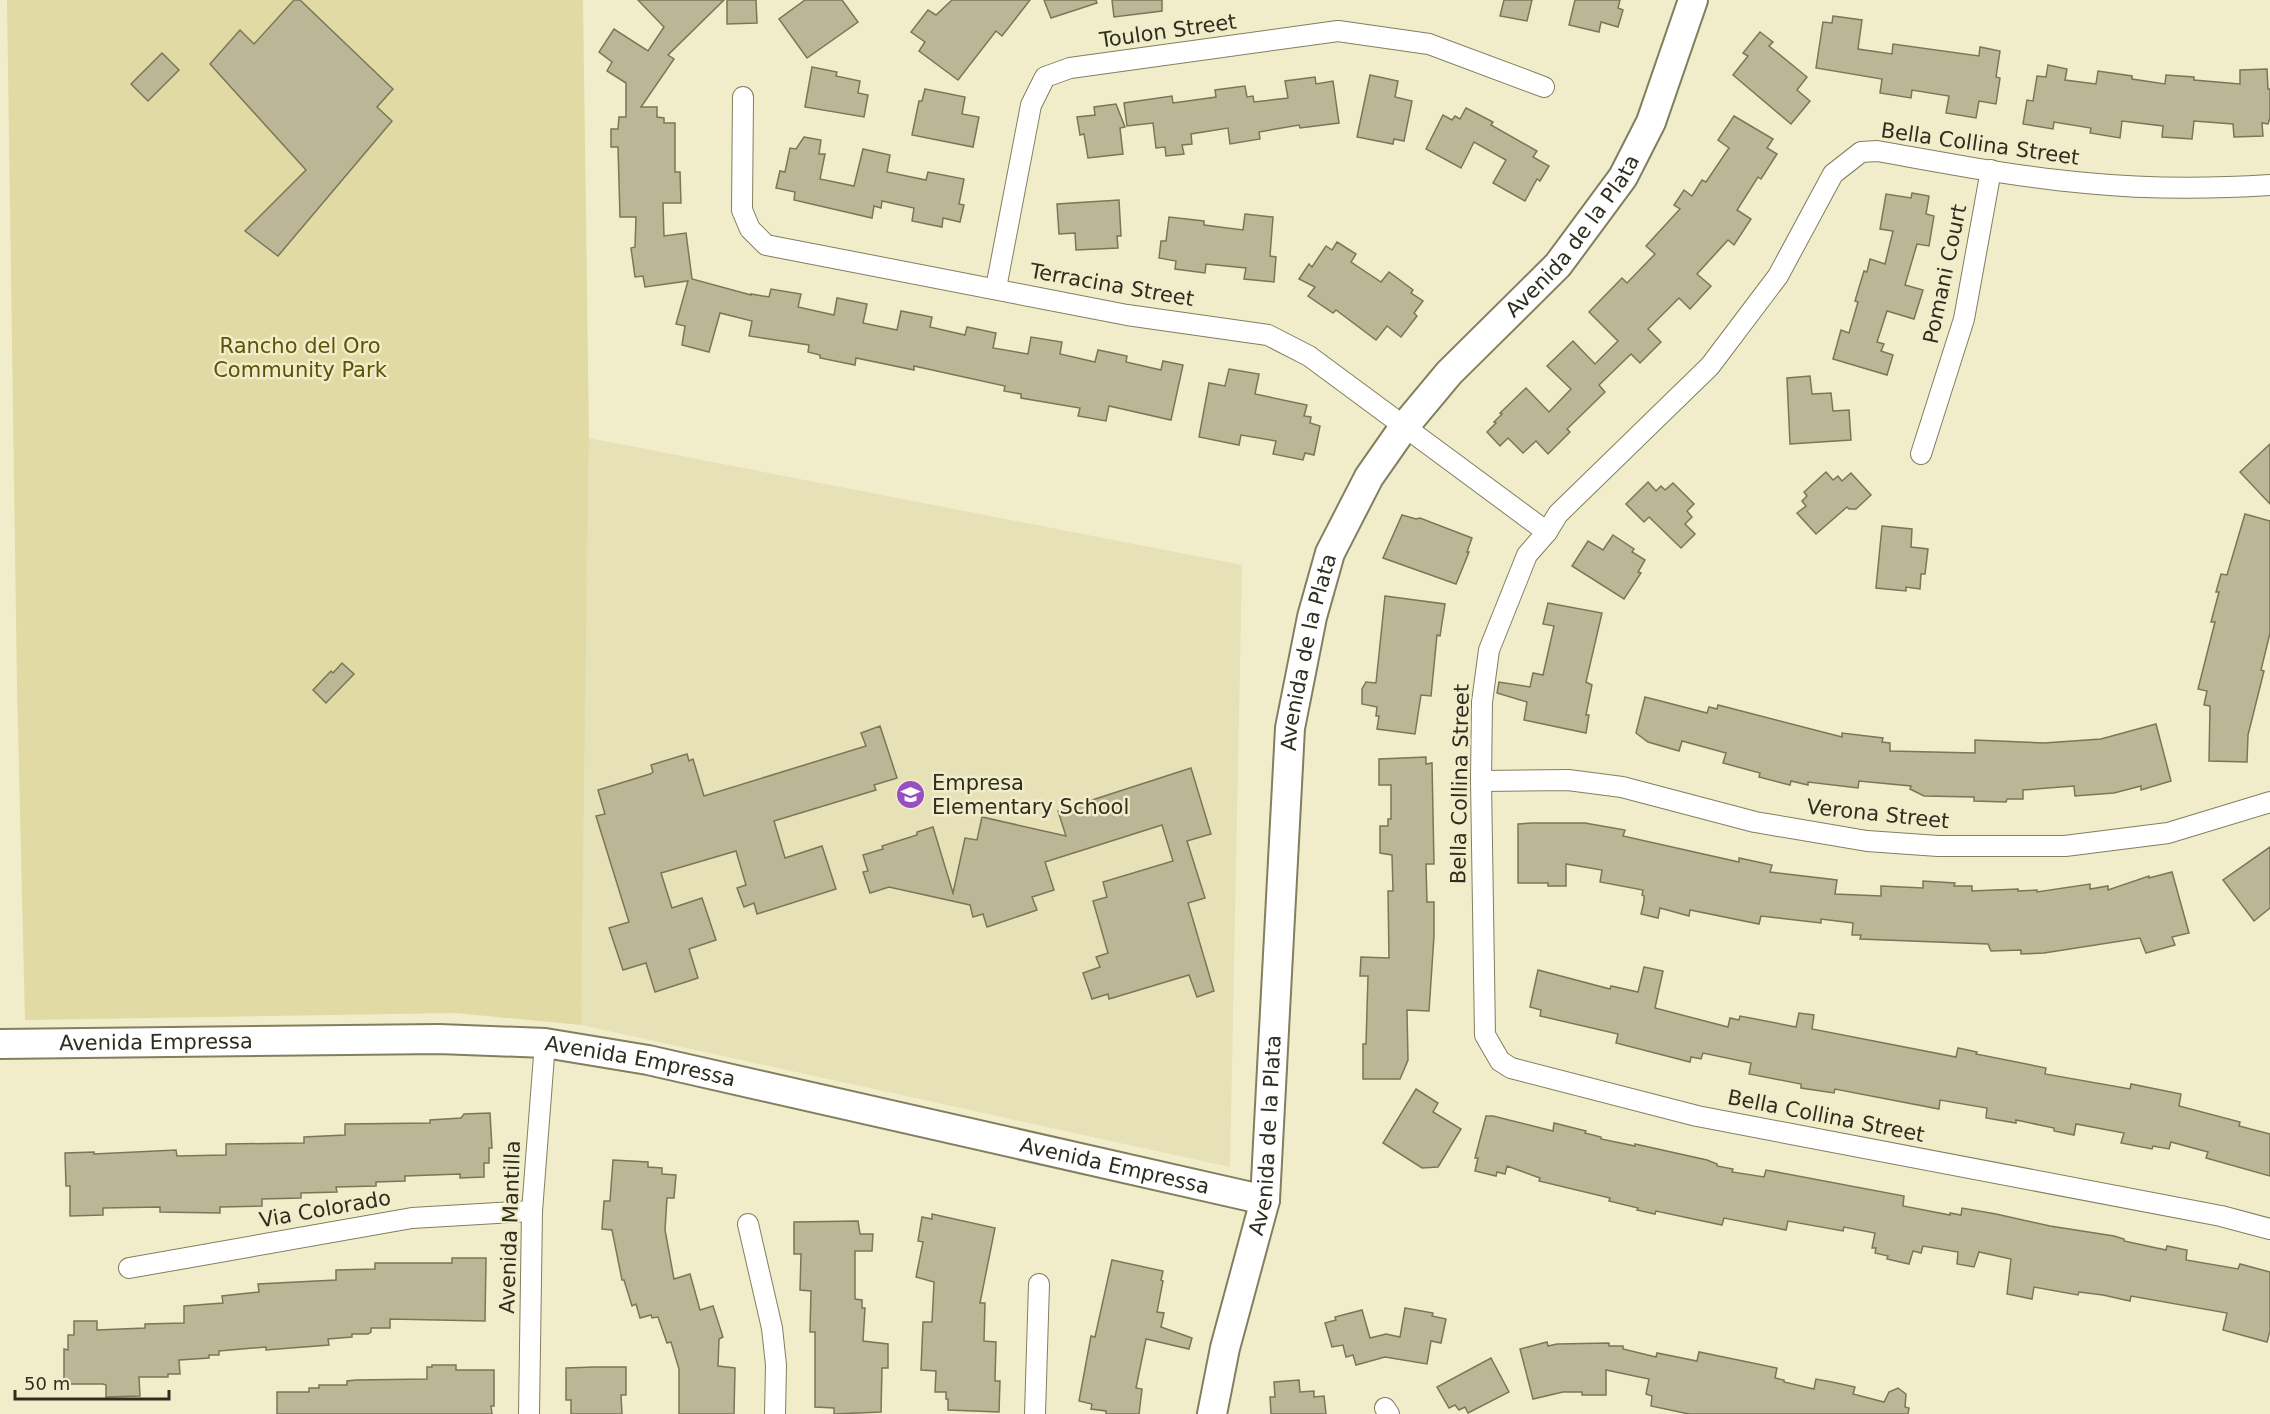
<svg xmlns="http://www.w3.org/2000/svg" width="2270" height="1414" viewBox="0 0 2270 1414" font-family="'DejaVu Sans',sans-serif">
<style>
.built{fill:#e7e1b8}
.green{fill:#e1daa4}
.building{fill:#bbb696;stroke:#7a7657;stroke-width:1.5}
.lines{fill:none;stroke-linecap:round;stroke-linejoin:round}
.street-casing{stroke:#827e5f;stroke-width:22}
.secondary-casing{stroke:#827e5f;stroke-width:32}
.street{stroke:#fff;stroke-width:20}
.secondary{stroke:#fff;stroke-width:28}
.labels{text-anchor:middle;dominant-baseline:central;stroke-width:5;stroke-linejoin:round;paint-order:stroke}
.street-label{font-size:21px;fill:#2f2d20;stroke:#f1edca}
.park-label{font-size:21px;fill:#5d5306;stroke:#f1edca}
.poi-label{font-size:21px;fill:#2f2d20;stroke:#f1edca;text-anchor:start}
</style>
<rect width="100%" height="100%" fill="#f1edca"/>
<polygon class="built" points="589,438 1242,565 1230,1167 581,1025"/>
<polygon class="green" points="7,0 583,0 589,438 581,1025 455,1013 25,1020 17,686"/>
<g class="building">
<polygon points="294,0 300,0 393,89 377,107 392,121 278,256 245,231 306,170 210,64 240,30 254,44"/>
<polygon points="638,0 724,0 668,55 674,59 641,107 657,107 657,117 664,118 664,123 675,123 675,172 680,172 681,203 663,203 664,236 686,233 692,279 751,295 751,294 769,297 771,289 801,294 798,307 834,315 837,298 867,304 863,323 897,330 901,311 932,317 930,327 965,335 967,327 996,333 993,348 1028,354 1031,337 1062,342 1060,354 1095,362 1098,350 1127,356 1126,362 1161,370 1163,361 1183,365 1171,420 1109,406 1106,421 1078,416 1080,408 1021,398 1021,394 1004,391 1005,386 914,366 914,370 856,358 855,365 820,358 820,355 808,352 809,345 749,336 752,321 720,313 709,352 682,345 685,326 676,324 688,281 645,287 643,276 635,277 631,248 635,247 636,217 620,217 618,147 611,147 611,129 618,129 619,117 626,117 626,83 607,71 612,62 599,52 614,29 648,51 664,27"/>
<polygon points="727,0 756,0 757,23 727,24"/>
<polygon points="805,0 842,0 858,22 807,58 779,19"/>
<polygon points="952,0 1030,0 1002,36 996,31 958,80 919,51 925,42 911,32 928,10 936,15"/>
<polygon points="1044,0 1096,0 1097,3 1051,18"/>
<polygon points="1112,0 1162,0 1162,11 1114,17"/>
<polygon points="1504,0 1532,0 1527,21 1500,16"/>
<polygon points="1575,0 1620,0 1618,8 1623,10 1618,27 1601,22 1599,32 1569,25"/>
<polygon points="1833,16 1862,20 1858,49 1892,54 1893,44 1979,56 1980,47 2000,51 1996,77 2000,78 1996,104 1979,101 1976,118 1946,113 1949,96 1912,90 1911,98 1880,93 1882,79 1816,68 1823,22 1832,23"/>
<polygon points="1760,32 1773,42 1769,46 1807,77 1797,90 1810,101 1791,124 1733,75 1748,56 1743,53"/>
<polygon points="162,53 179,70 148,101 131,84"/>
<polygon points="2048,65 2067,69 2065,80 2096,84 2098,71 2132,76 2132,79 2165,84 2166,75 2194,77 2194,80 2240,84 2240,70 2267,69 2268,89 2270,89 2270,118 2268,124 2262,123 2263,136 2234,137 2233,124 2194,121 2192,139 2162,137 2163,126 2122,121 2120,138 2090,133 2091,128 2054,122 2053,129 2023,124 2027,100 2033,101 2037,76 2046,77"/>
<polygon points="812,67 837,72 836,76 860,81 858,93 868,95 864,117 805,107"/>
<polygon points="1370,75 1398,81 1395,97 1412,101 1404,141 1394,139 1393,144 1357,137"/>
<polygon points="1315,77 1316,84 1333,81 1339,123 1300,128 1299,125 1259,132 1260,139 1230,144 1228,128 1191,134 1192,144 1182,145 1184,154 1166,156 1165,147 1156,148 1153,123 1127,126 1124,103 1172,96 1173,103 1216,97 1215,90 1245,86 1247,97 1253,96 1254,102 1288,98 1285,81"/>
<polygon points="925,89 965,97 962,114 979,117 973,147 912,135 919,101 922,101"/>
<polygon points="1116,104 1125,127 1120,128 1123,154 1088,158 1084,134 1080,135 1077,117 1095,115 1094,107"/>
<polygon points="1466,108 1493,122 1491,125 1537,151 1533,157 1549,166 1540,181 1537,179 1525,201 1493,183 1506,160 1474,142 1461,168 1426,149 1443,115 1452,120 1455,116 1460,119"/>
<polygon points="1734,116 1773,139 1767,148 1777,154 1761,179 1758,177 1737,210 1751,219 1734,245 1728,240 1697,274 1711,286 1690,309 1679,298 1648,329 1661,342 1640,363 1631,354 1599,385 1605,392 1567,429 1570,432 1548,454 1536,441 1523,453 1508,438 1500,446 1487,432 1496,423 1494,422 1502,414 1500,413 1526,388 1549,412 1571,389 1547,366 1573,341 1595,364 1618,341 1589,312 1622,278 1627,283 1655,254 1646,246 1680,209 1674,205 1684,190 1692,196 1702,180 1706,182 1729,148 1718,140"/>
<polygon points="804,137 821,140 819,154 825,154 820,179 854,186 863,149 890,155 887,172 926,180 928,172 964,179 959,204 964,205 960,222 943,218 942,227 912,221 914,208 882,201 881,208 874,206 872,218 794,200 795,192 776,188 780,171 785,172 790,148 796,149"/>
<polygon points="1912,193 1929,196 1926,214 1934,216 1929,246 1917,244 1905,285 1923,290 1914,319 1887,311 1877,342 1884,344 1881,351 1893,355 1887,375 1833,359 1841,330 1849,333 1858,302 1855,301 1864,271 1867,272 1870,259 1885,264 1893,231 1880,229 1886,194 1911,198"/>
<polygon points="1119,200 1121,236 1117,236 1118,248 1076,250 1075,233 1059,234 1057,204"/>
<polygon points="1245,214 1273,217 1270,256 1276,257 1274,282 1244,279 1246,268 1206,264 1205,273 1175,269 1176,261 1159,258 1161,241 1166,241 1169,217 1204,221 1204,225 1243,230"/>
<polygon points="1337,242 1356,254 1351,262 1381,282 1389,272 1413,290 1411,293 1423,301 1414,313 1417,316 1401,337 1387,326 1376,340 1336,310 1333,313 1308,296 1315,287 1299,279 1309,264 1312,267 1326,246 1332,250"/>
<polygon points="1229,369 1259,374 1255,394 1307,405 1304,416 1311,417 1310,423 1320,426 1314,455 1305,453 1303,460 1273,454 1276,441 1241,435 1239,445 1199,437 1209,383 1225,386"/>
<polygon points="1810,376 1812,394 1831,393 1833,411 1849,410 1851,440 1790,444 1787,378"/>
<polygon points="2270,444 2270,504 2240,472"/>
<polygon points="1826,472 1833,480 1838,476 1842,481 1851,473 1871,495 1856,509 1849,509 1847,507 1816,534 1797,513 1806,506 1802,501 1807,496 1804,492"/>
<polygon points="1648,482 1656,491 1661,486 1665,490 1673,483 1694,504 1687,511 1692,517 1685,524 1695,534 1681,548 1649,517 1644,522 1626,504"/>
<polygon points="2245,514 2270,521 2270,633 2261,670 2264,671 2248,735 2247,762 2209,761 2210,706 2204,705 2207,691 2198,689 2215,622 2211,622 2219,592 2216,592 2221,574 2227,575"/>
<polygon points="1402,515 1416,519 1420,518 1472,538 1467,552 1469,552 1456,584 1383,558"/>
<polygon points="1882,526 1912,529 1911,547 1928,549 1925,574 1921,574 1920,589 1906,587 1906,591 1876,588"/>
<polygon points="1613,535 1634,549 1632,552 1645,560 1638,572 1641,573 1624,599 1572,566 1588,541 1603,550"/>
<polygon points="1385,596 1445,604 1440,636 1437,635 1431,696 1421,695 1415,734 1377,729 1379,716 1376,716 1377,707 1362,704 1362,689 1366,682 1376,683"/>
<polygon points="1548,603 1602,613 1586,682 1592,685 1586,715 1589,715 1586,733 1524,720 1527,702 1497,693 1499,682 1530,687 1533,673 1543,675 1554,626 1543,624"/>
<polygon points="342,663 354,674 326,703 313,690 331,671 333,673"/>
<polygon points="1645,697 1707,713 1709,707 1717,709 1718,705 1842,737 1842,733 1883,738 1882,742 1890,743 1890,751 1975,753 1975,740 2044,743 2101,739 2156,724 2171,781 2141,790 2141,786 2114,793 2075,796 2074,786 2023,790 2023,799 2007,799 2006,802 1974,801 1974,797 1924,796 1910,789 1911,786 1859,781 1858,788 1808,782 1808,785 1791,781 1790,785 1759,777 1760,773 1723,763 1726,753 1682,741 1679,751 1648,742 1636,733"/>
<polygon points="880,726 897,778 874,785 876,790 774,821 785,858 822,846 836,889 757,914 754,903 744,907 737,888 746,885 736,851 661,873 672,908 702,898 716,940 689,949 698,978 655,992 646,963 623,970 609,928 629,922 596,816 605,814 598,790 650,774 653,772 651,765 687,754 689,761 693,759 704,796 866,746 861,733"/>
<polygon points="1426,757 1426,764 1432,763 1434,864 1426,864 1427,902 1434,902 1434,936 1429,1011 1407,1010 1408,1060 1400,1079 1363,1079 1363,1044 1366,1044 1368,976 1360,976 1361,957 1389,958 1388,891 1393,891 1392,855 1380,853 1380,826 1388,826 1388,819 1391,819 1391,785 1379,785 1379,759"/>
<polygon points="1191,768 1211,834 1187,841 1205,898 1188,903 1214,991 1197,997 1189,975 1109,999 1108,994 1092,999 1083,973 1100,967 1096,957 1108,953 1093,901 1107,897 1103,882 1173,861 1162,825 1045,862 1054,890 1032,897 1037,910 987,927 983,914 973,917 970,905 889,887 870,893 863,872 868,871 863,855 883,849 882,846 917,835 917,832 933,827 953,893 965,838 977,840 982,817 1066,836 1058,811"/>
<polygon points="1532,823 1585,823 1625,830 1623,836 1739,862 1739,858 1772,865 1770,872 1837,880 1835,894 1881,896 1881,886 1923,888 1923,881 1955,883 1954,886 1972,886 1972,891 2018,889 2018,891 2037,890 2037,892 2090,884 2090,889 2108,886 2108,890 2149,876 2149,878 2172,872 2189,933 2172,937 2175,945 2146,953 2140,938 2044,953 2021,954 2021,950 1991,951 1988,944 1860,939 1861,935 1852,935 1853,923 1821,919 1821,923 1761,916 1759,924 1690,910 1689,916 1660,908 1658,918 1641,914 1644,901 1644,896 1642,895 1643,890 1600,882 1602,870 1566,864 1566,886 1548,886 1548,883 1518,883 1518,824"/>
<polygon points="2270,847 2270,908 2254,921 2223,880"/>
<polygon points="1644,967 1663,971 1655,1008 1728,1027 1730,1018 1739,1020 1740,1016 1796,1027 1799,1013 1814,1015 1812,1029 1956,1057 1958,1048 1977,1052 1976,1054 2046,1068 2045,1074 2130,1089 2131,1084 2181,1094 2179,1106 2240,1122 2239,1126 2270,1134 2270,1176 2206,1158 2208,1152 2171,1142 2169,1149 2153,1146 2152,1149 2121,1143 2124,1133 2076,1124 2074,1135 2054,1131 2054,1128 2016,1120 2016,1123 1986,1118 1987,1108 1940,1100 1939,1109 1835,1089 1834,1093 1801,1088 1801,1084 1749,1074 1751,1063 1703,1053 1701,1059 1691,1057 1690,1062 1616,1043 1618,1034 1540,1016 1541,1010 1530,1007 1538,970 1610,989 1611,986 1638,992"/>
<polygon points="1416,1089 1438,1103 1433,1112 1461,1129 1438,1167 1422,1168 1383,1143"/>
<polygon points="490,1113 492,1148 489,1148 489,1163 484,1163 484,1177 460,1178 460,1174 405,1176 405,1181 376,1182 376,1186 336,1187 337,1192 301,1193 301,1198 262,1199 262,1206 220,1207 220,1213 160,1212 160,1207 103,1208 103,1215 70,1216 70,1186 66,1186 65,1153 94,1152 94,1154 176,1150 177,1156 226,1155 226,1144 304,1143 304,1137 345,1135 345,1124 430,1123 430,1120 461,1118 464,1114"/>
<polygon points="1486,1116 1493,1116 1553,1131 1554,1123 1586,1131 1585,1133 1601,1137 1601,1139 1635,1146 1635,1144 1707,1160 1717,1164 1717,1166 1733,1169 1732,1172 1764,1177 1766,1170 1904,1196 1903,1206 1950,1215 1950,1213 1961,1215 1962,1208 1996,1214 2050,1226 2114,1236 2124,1239 2124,1241 2166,1250 2167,1246 2187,1250 2186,1260 2238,1269 2240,1264 2270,1272 2270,1331 2267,1342 2223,1330 2227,1313 2131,1296 2130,1301 2103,1295 2079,1292 2078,1295 2034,1287 2032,1299 2007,1294 2011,1259 1979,1252 1974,1267 1957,1264 1958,1252 1923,1246 1921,1253 1913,1251 1909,1264 1887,1259 1888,1256 1875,1253 1876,1248 1872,1248 1875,1233 1844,1227 1843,1231 1788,1221 1786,1230 1724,1218 1722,1225 1656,1211 1655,1214 1637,1210 1638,1208 1609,1201 1610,1198 1539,1181 1540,1178 1507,1166 1505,1174 1497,1172 1496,1176 1475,1171 1478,1158 1475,1158"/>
<polygon points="613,1160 648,1162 648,1167 662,1168 662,1174 676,1175 674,1198 667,1198 665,1230 674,1279 690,1274 700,1310 713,1306 723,1337 719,1339 718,1366 735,1368 734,1414 679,1414 679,1369 671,1342 667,1343 658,1317 652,1318 651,1315 640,1318 636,1304 632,1306 624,1280 622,1280 612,1230 602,1229 604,1201 610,1201"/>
<polygon points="932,1214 995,1228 980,1303 985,1303 984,1341 996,1342 995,1381 1000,1381 999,1412 948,1410 948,1399 946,1399 946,1392 935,1392 936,1371 921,1370 923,1322 932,1322 934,1282 916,1277 923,1242 918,1241 922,1217 932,1219"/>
<polygon points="858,1221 860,1234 873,1234 872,1251 855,1251 855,1299 862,1300 862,1308 865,1308 863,1341 888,1344 888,1368 882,1368 881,1412 834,1414 834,1408 815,1407 815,1332 810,1332 811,1291 800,1290 801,1254 794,1254 794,1222"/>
<polygon points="452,1258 486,1258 485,1321 390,1319 390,1328 371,1328 371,1332 368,1334 352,1334 352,1337 328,1339 329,1345 266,1350 266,1347 219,1351 219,1355 209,1355 209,1358 179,1360 180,1374 168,1374 168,1377 139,1377 140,1396 106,1397 106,1385 103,1384 64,1384 64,1349 68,1350 68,1335 74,1335 74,1321 97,1321 97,1330 145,1328 145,1324 184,1323 184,1306 223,1303 222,1296 259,1292 258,1284 336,1280 336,1270 375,1269 375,1263 452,1263"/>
<polygon points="1112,1260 1163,1271 1161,1280 1163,1281 1157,1312 1164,1313 1161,1327 1192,1338 1189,1349 1146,1339 1136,1388 1142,1389 1139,1414 1106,1414 1106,1411 1091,1409 1092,1404 1079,1401 1091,1336 1095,1337"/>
<polygon points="1405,1308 1433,1313 1432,1316 1446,1319 1441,1343 1431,1341 1427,1364 1385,1357 1356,1365 1353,1355 1346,1357 1343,1345 1332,1347 1325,1323 1336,1320 1335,1317 1362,1310 1370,1338 1386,1334 1400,1337"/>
<polygon points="1547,1342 1548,1346 1557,1344 1609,1343 1609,1346 1623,1346 1623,1349 1656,1357 1657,1353 1697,1361 1699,1352 1777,1368 1775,1378 1784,1380 1784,1382 1814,1389 1816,1379 1832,1382 1855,1387 1853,1394 1884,1402 1889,1392 1898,1388 1906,1394 1905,1407 1909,1408 1908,1414 1689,1414 1651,1406 1652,1396 1646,1394 1649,1379 1606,1370 1606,1395 1582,1395 1582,1392 1563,1392 1533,1399 1520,1349"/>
<polygon points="1491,1358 1509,1392 1468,1413 1465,1407 1459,1410 1455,1405 1449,1408 1437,1387"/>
<polygon points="432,1365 456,1365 456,1370 494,1370 494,1406 491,1406 492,1414 277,1414 277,1392 309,1392 309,1388 319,1388 319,1385 347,1385 347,1381 356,1380 427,1379 427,1367 432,1367"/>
<polygon points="594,1367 626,1367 626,1395 621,1395 622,1414 571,1414 571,1400 566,1400 566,1368"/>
<polygon points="1299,1380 1300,1392 1314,1391 1314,1397 1324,1396 1326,1414 1271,1414 1270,1397 1275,1397 1274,1382"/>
</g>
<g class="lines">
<defs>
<g id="street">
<polyline points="743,97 742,210 750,229 766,245 1127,315 1268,335 1309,356 1547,532"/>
<path d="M 2270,185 C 2209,189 2147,189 2086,183 C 2016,177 1946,163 1877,151 L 1861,152 L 1833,174 L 1778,276 L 1710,366 L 1558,514 L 1547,532 L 1527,555 L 1489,650 L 1482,702 L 1481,781 L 1485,1035 L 1500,1061 L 1511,1068 L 1697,1116 L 2221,1216 L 2270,1229"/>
<polyline points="996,288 1031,105 1045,77 1070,68 1338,31 1429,44 1544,87"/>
<polyline points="1921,454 1964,319 1991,170"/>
<polyline points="1481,781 1568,780 1622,787 1755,822 1867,841 1938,846 2065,846 2168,833 2270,802"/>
<polyline points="748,1224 772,1328 776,1365 775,1414"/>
<polyline points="129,1268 412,1218 532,1211"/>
<polyline points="1385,1408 1389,1414"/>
<polyline points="529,1414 532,1211 545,1043"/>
<polyline points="1035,1414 1039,1284"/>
</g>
<g id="secondary">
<path id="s1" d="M 0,1044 L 439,1039 L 545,1043 L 648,1060 L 1265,1200"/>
<path id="s2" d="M 1212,1414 L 1225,1348 L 1265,1200 L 1290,728 L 1312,617 L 1330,553 L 1369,477 L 1404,427 L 1449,373 L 1558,265 L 1623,177 L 1651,122 L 1693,0"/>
</g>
</defs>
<use href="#street" class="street-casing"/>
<use href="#secondary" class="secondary-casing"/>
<use href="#street" class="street"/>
<use href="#secondary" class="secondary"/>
</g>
<defs>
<symbol id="school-disc" viewBox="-11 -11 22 22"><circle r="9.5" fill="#984fc2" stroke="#f1edca"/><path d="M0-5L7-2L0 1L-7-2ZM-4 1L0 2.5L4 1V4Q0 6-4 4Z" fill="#fff"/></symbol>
</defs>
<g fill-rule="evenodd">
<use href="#school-disc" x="894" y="778" width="33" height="33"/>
</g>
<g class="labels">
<g class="street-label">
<text transform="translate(1168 31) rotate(-8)">Toulon Street</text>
<text transform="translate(1980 144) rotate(8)">Bella Collina Street</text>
<text stroke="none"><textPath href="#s2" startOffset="1275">Avenida de la Plata</textPath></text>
<text transform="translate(1945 274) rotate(-78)">Pomani Court</text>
<text transform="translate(1112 285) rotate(10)">Terracina Street</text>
<text stroke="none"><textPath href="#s2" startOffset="771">Avenida de la Plata</textPath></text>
<text transform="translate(1460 784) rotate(-89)">Bella Collina Street</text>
<text transform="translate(1878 814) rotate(6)">Verona Street</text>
<text stroke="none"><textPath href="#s1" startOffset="156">Avenida Empressa</textPath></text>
<text stroke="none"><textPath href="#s1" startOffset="642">Avenida Empressa</textPath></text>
<text transform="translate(1826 1116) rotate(11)">Bella Collina Street</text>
<text stroke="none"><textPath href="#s2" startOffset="285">Avenida de la Plata</textPath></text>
<text stroke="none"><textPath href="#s1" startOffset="1128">Avenida Empressa</textPath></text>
<text transform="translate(325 1209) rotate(-10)">Via Colorado</text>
<text transform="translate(510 1227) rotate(-88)">Avenida Mantilla</text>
</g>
<g class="park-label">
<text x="300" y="346">Rancho del Oro<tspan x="300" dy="24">Community Park</tspan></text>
</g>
<g class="poi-label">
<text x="932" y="783">Empresa<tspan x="932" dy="24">Elementary School</tspan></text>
</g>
</g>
<path d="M15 1390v9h154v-9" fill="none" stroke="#2f2d20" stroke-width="3"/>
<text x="24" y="1390" font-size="18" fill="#2f2d20" stroke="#f1edca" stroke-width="4.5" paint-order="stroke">50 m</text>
</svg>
